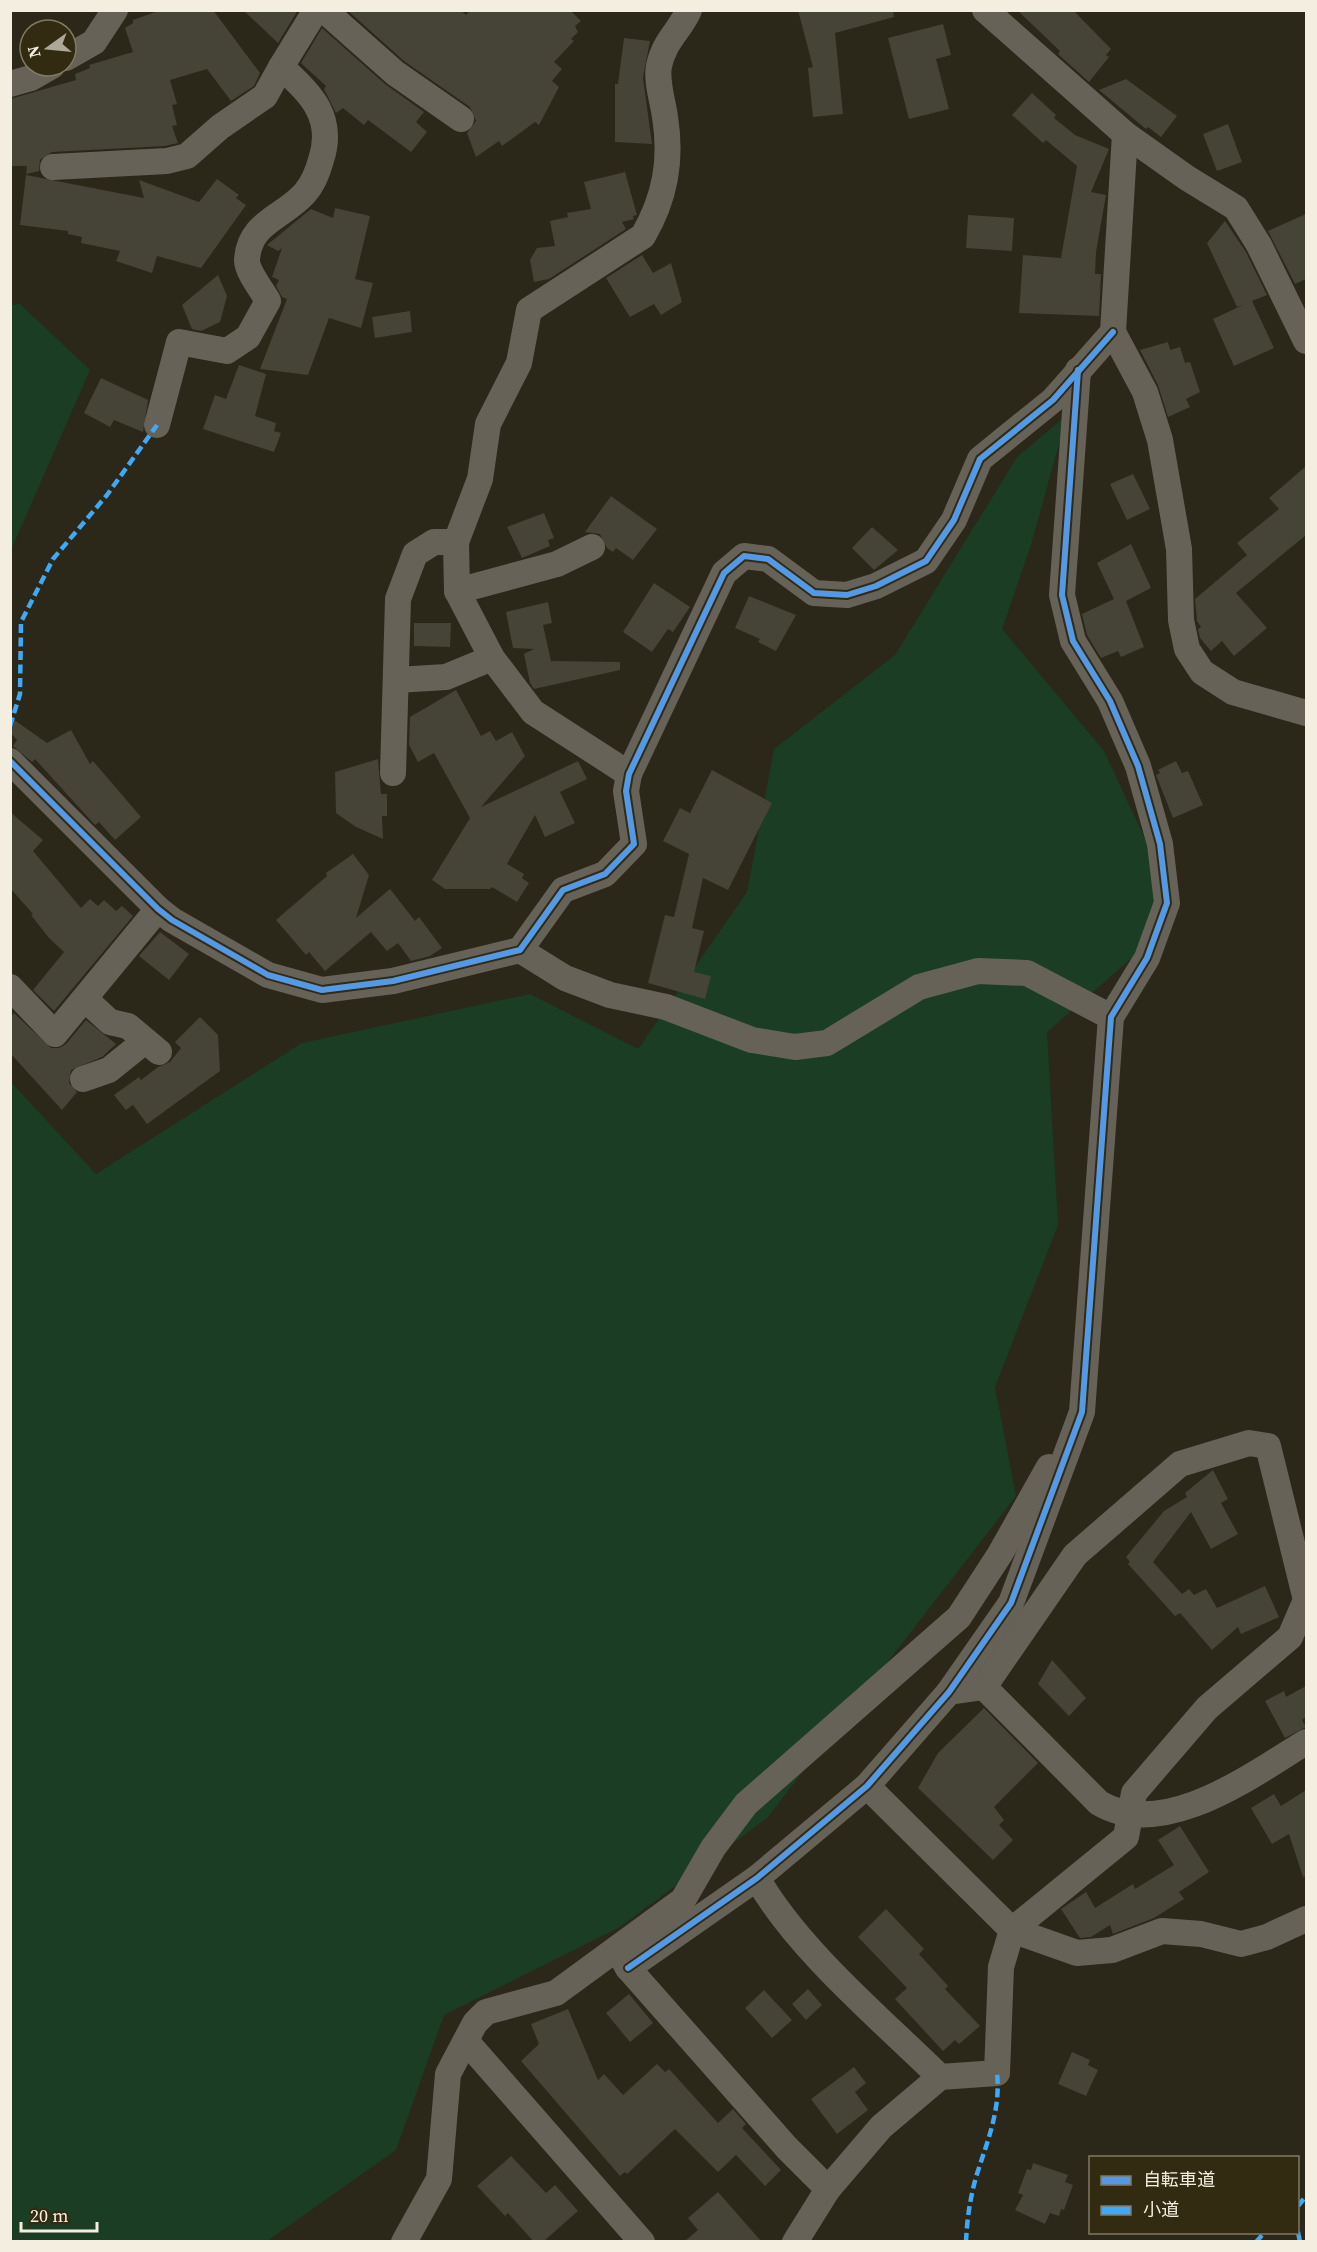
<svg xmlns="http://www.w3.org/2000/svg" width="1317" height="2252" viewBox="0 0 1317 2252" font-family="'Source Serif 4','Noto Sans JP',serif">
<style>
.green{fill:#1b3d23}
.building{fill:#464337}
.lines{fill:none;stroke-linecap:round;stroke-linejoin:round}
.street{stroke:#666258;stroke-width:26}
.quiet{stroke:#3fa9f5;stroke-width:4.5;stroke-dasharray:9 4.5;stroke-linecap:butt}
.cycleway-casing{stroke:#332b11;stroke-width:10}
.cycleway{stroke:#5399e6;stroke-width:6}
</style>
<rect width="100%" height="100%" fill="#2b2719"/>
<g class="green">
<polygon points="20,304 90,370 11,550 10,305"/>
<polygon points="1067,415 1031,545 1002,629 1104,751 1167,886 1133,957 1047,1032 1058,1225 995,1387 1016,1496 767,1818 620,1927 444,2015 396,2150 267,2241 11,2241 10,1081 96,1174 302,1043 530,994 638,1049 747,892 774,749 895,655 1017,457"/>
</g>
<g class="building">
<polygon points="161,10 213,10 260,73 254,86 231,101 207,69 170,80 177,104 172,105 177,125 172,126 178,143 165,146 52,152 40,160 39,171 26,174 27,166 10,166 10,99 76,80 75,74 90,68 89,65 133,52 125,28 133,23 133,20"/>
<polygon points="243,10 298,10 278,43"/>
<polygon points="347,10 460,10 466,15 470,10 570,10 581,21 575,26 578,32 571,39 574,41 554,62 562,69 552,81 559,87 539,125 535,122 502,146 499,141 476,157 467,133 476,121 470,107 404,61"/>
<polygon points="798,10 893,10 894,17 835,33 843,114 813,117 808,68 813,67"/>
<polygon points="1017,10 1073,10 1111,49 1106,55 1109,57 1089,82 1058,54 1060,51"/>
<polygon points="943,24 951,55 936,59 949,109 909,119 888,38"/>
<polygon points="322,28 385,84 424,112 416,122 427,132 411,152 368,120 364,125 343,108 336,113 324,89 326,86 301,63"/>
<polygon points="624,38 650,41 643,78 652,144 615,142 615,84 618,84"/>
<polygon points="1126,79 1177,116 1161,137 1148,127 1146,129 1099,90"/>
<polygon points="1032,93 1056,115 1054,118 1075,135 1109,149 1091,192 1106,195 1096,252 1095,274 1101,274 1099,316 1019,313 1023,255 1061,258 1077,166 1046,140 1043,143 1012,115"/>
<polygon points="1228,124 1242,162 1217,171 1203,134"/>
<polygon points="625,172 637,215 633,216 634,219 622,222 626,229 549,279 534,282 530,260 537,248 555,246 550,221 568,217 567,213 591,209 584,182"/>
<polygon points="26,175 144,198 139,180 199,202 217,179 239,195 236,198 246,205 201,268 157,256 152,273 116,261 120,251 81,243 82,237 68,234 68,231 20,225"/>
<polygon points="335,208 370,216 355,279 373,283 361,328 329,318 308,375 260,369 287,299 282,297 276,286 279,280 272,277 282,248 278,251 267,245 311,209 333,218"/>
<polygon points="1306,214 1306,279 1295,284 1268,231"/>
<polygon points="968,215 1014,218 1012,251 966,248"/>
<polygon points="1225,221 1246,252 1267,295 1252,301 1274,348 1234,366 1213,319 1243,305 1237,307 1207,243"/>
<polygon points="642,255 653,273 671,263 682,302 661,315 654,304 630,317 606,278"/>
<polygon points="218,275 227,296 220,322 201,331 192,329 182,305"/>
<polygon points="410,311 412,332 375,338 372,317"/>
<polygon points="1168,342 1170,350 1180,347 1185,363 1190,362 1200,392 1186,399 1190,407 1168,417 1158,385 1140,350"/>
<polygon points="239,365 266,374 255,416 276,423 274,431 281,433 274,452 203,429 215,395 226,399"/>
<polygon points="101,378 148,400 143,432 114,420 110,427 84,413"/>
<polygon points="1306,466 1306,535 1236,593 1267,628 1234,656 1222,641 1211,651 1200,638 1198,629 1201,627 1197,621 1195,599 1247,555 1237,543 1279,509 1269,498"/>
<polygon points="1133,474 1150,509 1127,520 1110,484"/>
<polygon points="611,496 657,529 633,560 616,548 613,552 607,548 600,534 585,532"/>
<polygon points="544,513 554,538 548,540 550,546 522,558 507,527"/>
<polygon points="872,527 898,550 874,570 852,548"/>
<polygon points="1131,544 1151,588 1126,601 1144,647 1121,657 1118,651 1101,658 1087,635 1082,614 1114,599 1097,563"/>
<polygon points="654,583 690,607 673,632 668,629 652,652 623,632"/>
<polygon points="749,596 796,615 776,651 758,642 760,639 735,628"/>
<polygon points="548,602 552,623 543,625 551,661 620,662 620,670 534,689 530,683 524,654 534,649 513,648 506,612"/>
<polygon points="414,623 451,623 450,647 414,646"/>
<polygon points="456,690 481,736 490,731 496,741 512,732 525,756 481,807 578,761 587,779 560,792 575,823 545,837 535,815 507,864 524,874 522,878 529,883 517,902 492,887 490,889 445,889 432,880 470,818 434,753 418,762 409,745 410,717"/>
<polygon points="10,717 47,743 71,730 90,764 93,761 141,817 115,840 99,822 95,825 35,759 32,762 13,746 17,740 10,732"/>
<polygon points="378,759 381,794 387,794 387,816 382,816 383,839 356,827 336,813 335,772"/>
<polygon points="1176,761 1182,773 1188,771 1203,805 1173,818 1156,775 1160,773 1158,770"/>
<polygon points="712,770 772,803 728,890 703,878 692,928 704,931 694,972 711,976 705,999 648,983 665,915 674,917 689,854 663,841 680,808 690,813"/>
<polygon points="10,812 43,840 33,851 81,908 90,899 98,906 104,900 116,911 122,906 133,916 54,1011 33,990 64,952 49,938 31,915 33,914 10,888"/>
<polygon points="353,854 369,875 356,918 390,889 415,921 419,917 442,948 430,956 411,961 398,943 387,951 371,932 325,971 309,952 306,955 276,920 327,876 326,873"/>
<polygon points="160,932 189,954 169,980 139,956"/>
<polygon points="14,1013 51,1048 59,1048 66,1044 86,1020 116,1044 102,1057 71,1070 69,1083 77,1092 62,1110 10,1053 10,1018"/>
<polygon points="200,1017 218,1035 220,1071 147,1124 133,1105 126,1110 114,1095 139,1077 141,1080 158,1067 170,1062 181,1048 175,1042"/>
<polygon points="1213,1470 1228,1499 1221,1503 1238,1534 1211,1549 1191,1512 1153,1562 1182,1594 1189,1589 1194,1595 1206,1589 1217,1608 1265,1586 1279,1617 1241,1634 1238,1627 1212,1650 1180,1613 1175,1616 1128,1564 1130,1562 1126,1557 1164,1511 1187,1497 1185,1493"/>
<polygon points="1052,1660 1086,1698 1069,1716 1038,1684"/>
<polygon points="1306,1686 1306,1717 1302,1720 1306,1727 1285,1738 1265,1701 1284,1691 1286,1697"/>
<polygon points="984,1708 1038,1763 994,1807 1004,1820 999,1825 1013,1840 993,1860 918,1788 938,1753"/>
<polygon points="1306,1790 1306,1876 1303,1877 1289,1834 1272,1844 1251,1808 1274,1794 1281,1806"/>
<polygon points="1180,1826 1209,1872 1179,1892 1184,1899 1154,1918 1113,1934 1110,1925 1091,1937 1080,1938 1061,1909 1086,1892 1095,1908 1133,1884 1135,1889 1174,1865 1158,1840"/>
<polygon points="886,1909 924,1949 919,1954 948,1986 945,1989 980,2026 959,2044 955,2040 943,2051 895,1999 907,1988 858,1937"/>
<polygon points="808,1989 822,2005 806,2020 792,2004"/>
<polygon points="764,1990 792,2020 772,2038 745,2008"/>
<polygon points="629,1994 653,2023 630,2042 606,2013"/>
<polygon points="568,2009 598,2080 604,2074 623,2095 657,2064 665,2072 669,2069 718,2123 733,2109 746,2124 742,2128 781,2170 765,2186 736,2155 718,2172 675,2129 627,2174 625,2172 620,2176 521,2061 539,2044 531,2024"/>
<polygon points="1072,2052 1090,2060 1088,2065 1098,2070 1086,2096 1058,2084"/>
<polygon points="854,2067 866,2083 855,2092 868,2110 837,2134 811,2099"/>
<polygon points="511,2156 546,2193 555,2185 578,2211 544,2241 533,2241 508,2213 505,2216 477,2186"/>
<polygon points="1033,2163 1068,2175 1065,2182 1073,2185 1064,2210 1061,2209 1059,2216 1050,2213 1045,2224 1015,2210 1023,2195 1018,2193 1027,2169 1031,2170"/>
<polygon points="718,2192 761,2241 685,2241 698,2230 688,2218"/>
</g>
<g class="lines">
<g class="street">
<polyline points="324,10 395,73 461,119"/>
<polyline points="985,10 1125,134 1113,332 1145,392 1160,440 1179,549 1181,620 1187,649 1202,672 1233,692 1306,713"/>
<polyline points="66,58 94,42 115,10"/>
<polyline points="10,84 31,78 52,66"/>
<polyline points="1125,134 1187,178 1236,208 1259,245 1306,341"/>
<polyline points="53,167 167,161 187,156 220,127 265,96 281,67"/>
<path d="M 157,425 L 179,342 L 227,351 L 248,337 L 268,301 C 262,290 247,272 247,260 C 249,222 283,218 305,193 C 312,185 318,171 321,160 C 335,118 311,93 281,67 L 316,10"/>
<polyline points="457,591 557,564 592,547"/>
<polyline points="396,680 446,677 492,658"/>
<polyline points="10,761 158,909 172,920 268,975 322,990 393,981 520,950 563,890 605,874 634,844 626,791 629,774 724,573 744,556 768,559 814,593 847,595 876,586 926,561 954,520 980,459 1053,400 1113,332"/>
<polyline points="393,773 398,599 415,554 434,542 456,542"/>
<path d="M 629,774 L 533,712 L 492,658 L 457,591 L 456,542 L 480,479 L 488,424 L 519,363 L 529,310 L 643,236 C 665,198 672,161 665,117 C 663,102 656,81 659,66 C 664,41 679,32 689,10"/>
<polyline points="520,950 565,978 610,995 666,1007 752,1040 795,1047 827,1043 919,987 978,971 1027,973 1111,1017"/>
<polyline points="10,987 55,1034 158,909"/>
<polyline points="85,999 110,1022 128,1026 159,1052"/>
<polyline points="83,1079 109,1070 145,1041"/>
<path d="M 984,1687 L 1099,1803 C 1164,1841 1252,1775 1306,1742"/>
<polyline points="949,1692 984,1687 1075,1555 1180,1464 1249,1443 1268,1446 1306,1600"/>
<polyline points="867,1786 1012,1930 1077,1953 1112,1950 1162,1931 1201,1934 1241,1944 1267,1937 1306,1919"/>
<path d="M 757,1878 C 797,1949 881,2019 940,2077"/>
<polyline points="620,1954 628,1968 787,2148 828,2189"/>
<polyline points="628,1968 757,1878 867,1786 949,1692 1011,1603 1082,1412 1111,1017 1147,958 1167,903 1160,844 1138,766 1110,701 1073,641 1062,595 1078,370"/>
<polyline points="466,2041 642,2242"/>
<polyline points="404,2242 439,2179 448,2074 475,2023 486,2012 556,1993 683,1900 713,1848 746,1804 959,1617 1000,1554 1049,1467"/>
<polyline points="795,2242 828,2189 881,2127 940,2077 997,2073 1001,1967 1012,1930 1126,1837 1134,1793 1207,1708 1290,1637 1306,1600"/>
</g>
<g class="quiet">
<polyline points="10,726 20,694 21,622 53,559 107,495 157,425"/>
<polyline points="1298,2206 1306,2196"/>
<polyline points="1298,2232 1300,2242"/>
<path d="M 966,2242 C 967,2219 970,2199 976,2177 C 987,2142 1001,2110 997,2073"/>
<polyline points="1256,2242 1265,2232"/>
</g>
<defs>
<g id="cycleway">
<polyline points="10,761 158,909 172,920 268,975 322,990 393,981 520,950 563,890 605,874 634,844 626,791 629,774 724,573 744,556 768,559 814,593 847,595 876,586 926,561 954,520 980,459 1053,400 1113,332"/>
<polyline points="628,1968 757,1878 867,1786 949,1692 1011,1603 1082,1412 1111,1017 1147,958 1167,903 1160,844 1138,766 1110,701 1073,641 1062,595 1078,370"/>
</g>
</defs>
<use href="#cycleway" class="cycleway-casing"/>
<use href="#cycleway" class="cycleway"/>
</g>
<rect width="1317" height="2252" fill="none" stroke="#f3eedf" stroke-width="24"/>
<rect x="1089" y="2156" width="210" height="78" fill="#332b11" stroke="#807963" stroke-width="1.5"/>
<rect x="1101" y="2176" width="30" height="9" fill="#5399e6" stroke="#807963" stroke-width="1.5"/>
<text x="1143" y="2186" font-size="18" fill="#f3eedf">自転車道</text>
<rect x="1101" y="2206" width="30" height="9" fill="#3fa9f5" stroke="#807963" stroke-width="1.5"/>
<text x="1143" y="2216" font-size="18" fill="#f3eedf">小道</text>
<g transform="translate(48 48) rotate(255)"><circle r="28" fill="#332b11" stroke="#807963" stroke-width="1.5"/>
<path d="M0-4.5L10 22L0 15L-10 22Z" fill="#ada89a"/>
<text y="-9" font-size="16" font-weight="bold" text-anchor="middle" fill="#f3eedf">N</text>
</g>
<path d="M21 2222v9h76v-9" fill="none" stroke="#f3eedf" stroke-width="3"/>
<text x="30" y="2222" font-size="18" fill="#f3eedf" stroke="#332b11" stroke-width="4.5" paint-order="stroke">20 m</text>
</svg>
